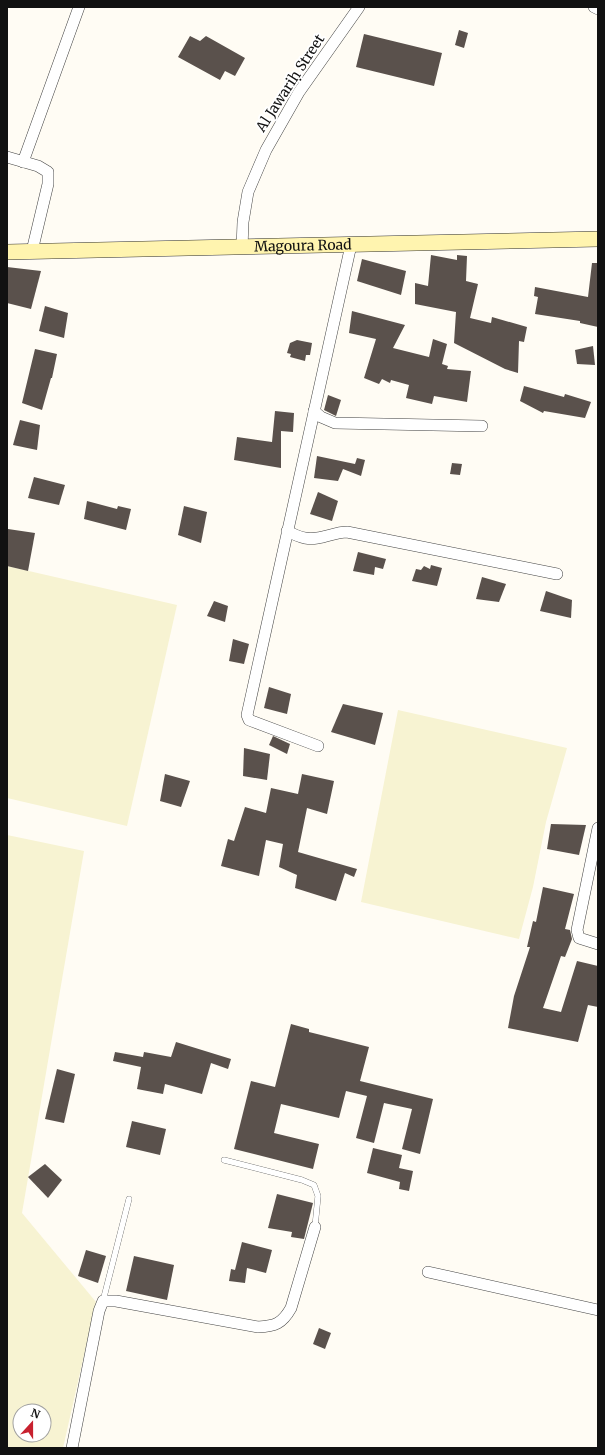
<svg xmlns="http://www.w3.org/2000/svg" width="605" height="1455" viewBox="0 0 605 1455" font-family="Merriweather,serif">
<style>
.farmland{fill:#f7f3d2;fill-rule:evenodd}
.building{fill:#5a514c}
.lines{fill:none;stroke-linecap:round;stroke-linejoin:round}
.lane-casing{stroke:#444;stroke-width:6}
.street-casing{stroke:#444;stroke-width:12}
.secondary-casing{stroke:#333;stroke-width:16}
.lane{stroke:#fff;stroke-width:5.5}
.street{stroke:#fff;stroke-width:11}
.secondary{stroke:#fff4af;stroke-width:15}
.labels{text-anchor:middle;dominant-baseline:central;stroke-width:4;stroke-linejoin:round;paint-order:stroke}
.street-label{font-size:14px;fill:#111;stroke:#fff}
</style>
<rect width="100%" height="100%" fill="#fffcf4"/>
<g class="farmland">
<polygon points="7,566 177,605 127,826 7,798"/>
<polygon points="398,710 567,748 546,822 533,887 519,939 361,902"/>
<path d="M 7,835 L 84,851 L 22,1213 L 96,1302 L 63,1448 L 7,1448 ZM 20,1411 L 44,1411 L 44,1435 L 20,1435 Z"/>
</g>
<g class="building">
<polygon points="459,30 468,33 464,48 455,45"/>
<polygon points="364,34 442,53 434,86 356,67"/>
<polygon points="190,36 200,41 206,36 245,58 235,76 225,71 220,80 178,57"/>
<polygon points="431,255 457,260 457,255 467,256 466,281 478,284 470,318 491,323 492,317 527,327 524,342 519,341 518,373 505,369 454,343 456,312 415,304 415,283 428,286"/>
<polygon points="362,259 406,271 401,295 357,281"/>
<polygon points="592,263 598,263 598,327 580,323 580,321 535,314 538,297 534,296 535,287 588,297"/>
<polygon points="7,267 41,271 31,309 7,303"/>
<polygon points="45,306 68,313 64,338 39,331"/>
<polygon points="352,311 405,325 393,348 429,357 433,339 447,344 442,364 448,366 447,369 471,371 467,402 434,396 432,404 406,398 409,385 391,380 390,383 382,379 379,384 364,378 376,339 349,333"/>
<polygon points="297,340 312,343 310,355 306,355 305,361 290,357 291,354 287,353 290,343"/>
<polygon points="593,346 595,365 577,364 575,350"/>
<polygon points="35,349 57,354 52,378 51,378 42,410 22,403"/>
<polygon points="524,386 564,397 565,394 591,402 585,418 544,411 543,413 520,401"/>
<polygon points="328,395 341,400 336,416 324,410"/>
<polygon points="275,411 294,413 293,432 281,431 281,468 234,460 237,437 272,442"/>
<polygon points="20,420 40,425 37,450 13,445"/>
<polygon points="317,456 355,464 357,458 365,460 361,476 343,469 338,481 314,478"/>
<polygon points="452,463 462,464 460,475 450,474"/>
<polygon points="34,477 65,485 59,505 28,498"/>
<polygon points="318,492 338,501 332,521 310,514"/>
<polygon points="87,501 117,509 118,506 131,509 126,530 84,519"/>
<polygon points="184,506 207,512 201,543 178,535"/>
<polygon points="8,529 35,533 28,571 7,566"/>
<polygon points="358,552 386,559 383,569 375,567 374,575 353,571"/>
<polygon points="431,565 442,568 437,586 412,581 416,569 421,570 424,566 430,569"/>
<polygon points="482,577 506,584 499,602 476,599"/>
<polygon points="546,591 572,600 571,618 540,611"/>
<polygon points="214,601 228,606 225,622 207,616"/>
<polygon points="233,639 249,644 244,664 229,661"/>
<polygon points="269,687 291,694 287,714 264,708"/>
<polygon points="343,704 383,713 375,745 331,732"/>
<polygon points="273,736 290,744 287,754 269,745"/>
<polygon points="244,748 270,754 267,780 243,776"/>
<polygon points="165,774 190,781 181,807 160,801"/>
<polygon points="302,774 334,781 327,814 307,808 298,852 357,869 354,877 345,873 336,901 295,888 297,875 279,867 283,844 266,840 259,876 221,866 228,839 234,841 245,807 266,813 271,788 298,794"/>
<polygon points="551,824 586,825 579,855 547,849"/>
<polygon points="543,887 574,894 565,929 570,930 572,939 565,957 561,956 543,1008 561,1012 577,961 598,966 598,1007 588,1005 578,1042 508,1028 514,996 530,947 527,947 533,921 536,922"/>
<polygon points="291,1024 309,1029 309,1032 369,1047 360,1081 433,1099 420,1154 402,1149 412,1109 384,1103 374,1143 356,1138 367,1096 346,1091 339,1118 281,1104 274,1133 319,1144 313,1169 234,1149 251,1081 275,1087"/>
<polygon points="176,1042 231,1059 228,1069 211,1063 202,1094 165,1084 163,1094 137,1089 141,1067 113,1061 115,1052 143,1057 144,1052 171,1057"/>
<polygon points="57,1069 75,1074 64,1123 45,1119"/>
<polygon points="132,1121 166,1129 160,1155 126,1147"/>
<polygon points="373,1148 402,1155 399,1168 413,1171 409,1191 399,1189 400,1182 367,1173"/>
<polygon points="45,1164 62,1180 48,1198 28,1177"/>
<polygon points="277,1194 313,1203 304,1239 291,1237 292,1232 268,1228"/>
<polygon points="242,1242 272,1250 266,1273 247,1268 245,1283 229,1281 231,1269 235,1270"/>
<polygon points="86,1250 106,1256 98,1283 78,1276"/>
<polygon points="134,1256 174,1265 167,1300 126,1291"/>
<polygon points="319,1328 331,1333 325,1349 313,1344"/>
</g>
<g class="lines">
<defs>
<g id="lane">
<polyline points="224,1160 302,1180 314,1185 318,1196 315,1227"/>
<polyline points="103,1301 129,1199"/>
</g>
<g id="street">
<polyline points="594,7 598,9"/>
<polyline points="7,157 38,166 48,172 48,184 32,251"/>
<polyline points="23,162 79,7"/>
<polyline points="242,248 243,222 248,192 266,150 299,92 359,7"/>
<polyline points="314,411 321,417 335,423 482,426"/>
<path d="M 287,531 C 293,534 299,537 305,538 C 320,541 333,532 347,532 L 557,574"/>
<polyline points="318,746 249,720 247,715 351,245"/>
<polyline points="598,828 577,930 579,938 598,944"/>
<polyline points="428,1272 598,1310"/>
<path d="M 72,1448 L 99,1311 L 103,1301 L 116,1301 L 258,1327 C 275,1326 282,1324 291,1308 L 315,1227"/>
</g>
<g id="secondary">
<path id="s1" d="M 7,252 L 598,239"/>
</g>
</defs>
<use href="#lane" class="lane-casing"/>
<use href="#street" class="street-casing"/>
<use href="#secondary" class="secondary-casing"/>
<use href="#lane" class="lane"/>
<use href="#street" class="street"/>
<use href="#secondary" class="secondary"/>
</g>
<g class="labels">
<g class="street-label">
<text transform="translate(290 83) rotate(-57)">Al Jawariḥ Street</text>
<text stroke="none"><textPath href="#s1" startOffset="296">Magoura Road</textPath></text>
</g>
</g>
<rect width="605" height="1455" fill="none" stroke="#111111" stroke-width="16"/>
<g transform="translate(32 1423) rotate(21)"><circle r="19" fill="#ffffff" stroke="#a0a0a0"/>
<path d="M0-3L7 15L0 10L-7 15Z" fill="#c8212f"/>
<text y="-6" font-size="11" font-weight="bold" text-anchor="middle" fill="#111111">N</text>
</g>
</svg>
